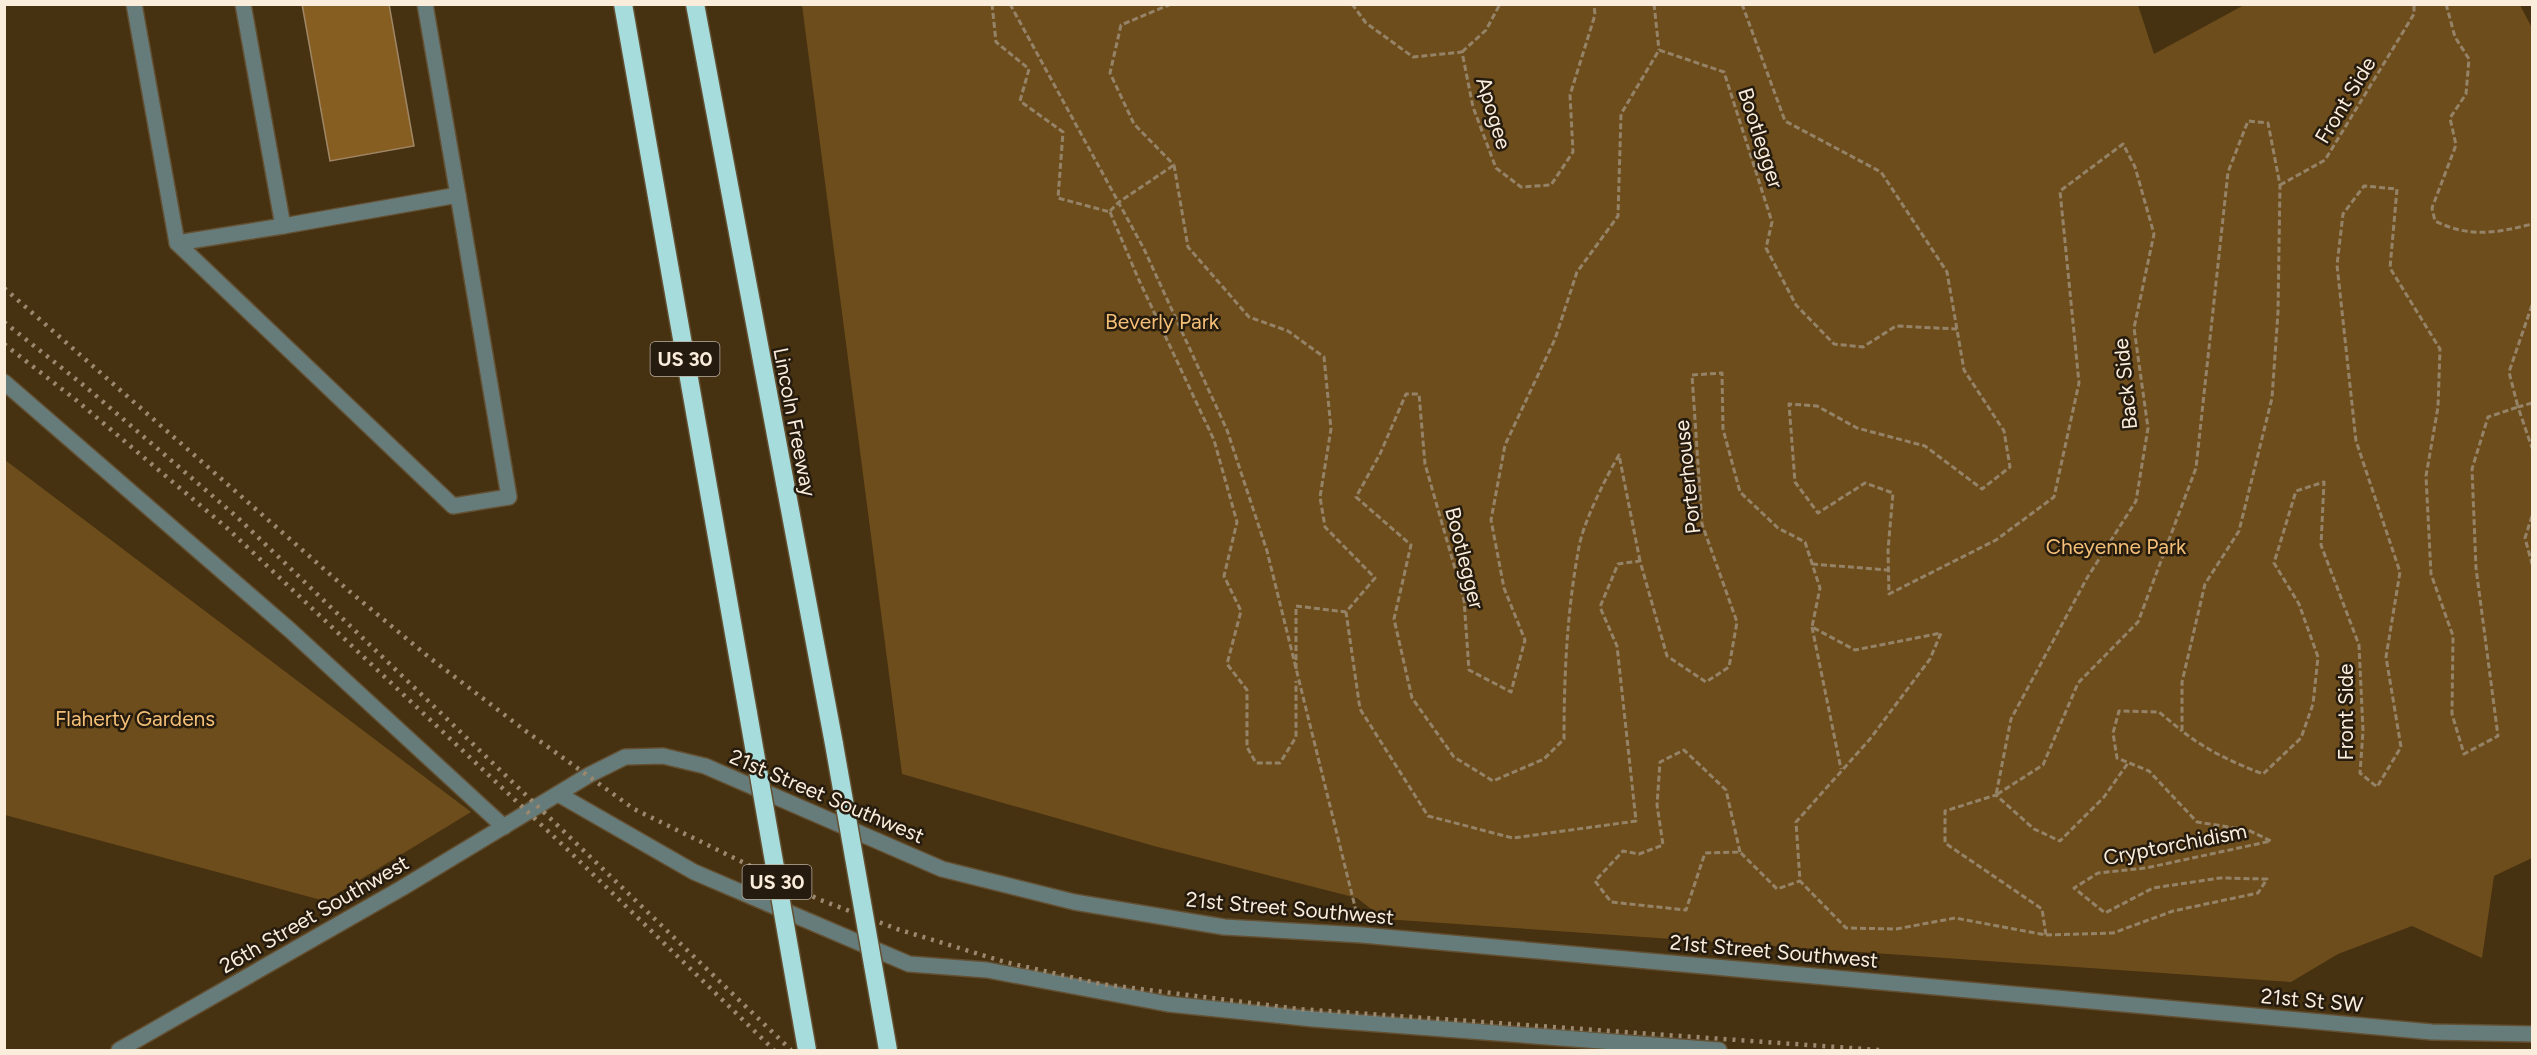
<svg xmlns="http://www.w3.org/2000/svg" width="2537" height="1055" viewBox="0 0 2537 1055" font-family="Figtree,sans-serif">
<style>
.green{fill:#6e4d1c}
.building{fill:#865e22;stroke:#9f8665;stroke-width:1.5}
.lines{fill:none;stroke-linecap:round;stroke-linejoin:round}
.minor-casing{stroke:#634f31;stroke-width:18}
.highway-casing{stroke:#634f31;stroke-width:21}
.path{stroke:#958368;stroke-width:3;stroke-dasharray:6 3;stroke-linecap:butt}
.minor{stroke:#667c7b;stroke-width:15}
.highway{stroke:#a6dcdb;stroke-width:18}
.rail{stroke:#9a886f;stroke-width:4.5;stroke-dasharray:3 6;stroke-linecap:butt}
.highway-bridge-casing{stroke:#634f31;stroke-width:21;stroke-linecap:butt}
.highway-bridge{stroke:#a6dcdb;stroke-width:18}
.labels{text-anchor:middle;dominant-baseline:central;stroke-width:5;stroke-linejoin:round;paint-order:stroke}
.shield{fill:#251b0e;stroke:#bbae9e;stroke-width:1.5}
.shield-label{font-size:20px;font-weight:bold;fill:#fbeddc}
.street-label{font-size:21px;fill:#fbeddc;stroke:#251b0e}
.park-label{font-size:21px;fill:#f4bf76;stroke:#251b0e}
</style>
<rect width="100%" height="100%" fill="#463110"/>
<g class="green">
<polygon points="2138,5 2154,54 2244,5 2520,5 2532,28 2532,858 2494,876 2482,958 2412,926 2338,954 2291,982 1384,919 1357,898 1154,846 902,774 802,5"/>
<polygon points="5,460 471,812 325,901 5,815"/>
</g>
<polygon class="building" points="302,4 389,4 414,146 330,161"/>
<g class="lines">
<defs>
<g id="minor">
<polyline points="134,4 177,243 283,226"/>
<polyline points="243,4 283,226 458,195 425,4"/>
<polyline points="177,243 453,506 509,497 458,195"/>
<polyline points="4,382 291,631 504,827"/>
<polyline points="558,794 694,872 909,964 987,970 1168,1004 1313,1019 1719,1050"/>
<polyline points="119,1050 402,888 589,775 625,757 663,756 705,766 942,869 1074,902 1224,927 1362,935 2432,1032 2532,1034"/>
</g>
<g id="highway">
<polyline points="623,4 748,713"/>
<polyline points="695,4 834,744"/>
</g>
</defs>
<use href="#minor" class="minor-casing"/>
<use href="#highway" class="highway-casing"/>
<g class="path">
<polyline points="992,4 996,42 1029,69 1020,101 1063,132 1058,198 1110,212"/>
<polyline points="1010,4 1144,249 1227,430 1267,551 1358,919"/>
<polyline points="1171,4 1121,25 1110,73 1134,124 1174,165"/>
<polyline points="1352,4 1366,23 1413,57 1462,52 1473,107 1496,168 1521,187 1551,185 1573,152 1570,95 1595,15 1594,4"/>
<polyline points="1654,4 1659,50"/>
<path d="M 1742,4 L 1785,121 L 1881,172 L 1947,272 L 1964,370 L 2004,431 L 2010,467 L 1982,489 L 1925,446 L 1857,428 L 1817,406 L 1789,404 L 1795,482 L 1818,513 L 1865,483 L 1893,493 L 1888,550 L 1889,594 L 1996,540 L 2054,497 L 2079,383 L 2060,191 L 2123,144 L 2135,167 L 2154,234 L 2134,328 L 2148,428 L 2136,501 L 2087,578 L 2011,719 L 1996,795 L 2043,765 L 2078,683 L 2138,622 L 2196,468 L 2228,172 L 2248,121 L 2268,123 L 2280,185 L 2278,312 L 2272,398 L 2239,531 L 2205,584 L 2182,682 L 2182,731 C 2206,750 2234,763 2263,774 L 2301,738 L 2313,704 L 2318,657 L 2299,604 L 2274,563 L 2296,491 L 2324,482 L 2321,545 L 2359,645 L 2363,731 L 2360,773 L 2377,787 L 2401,747 L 2386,657 L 2400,572 L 2356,441 L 2337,265 L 2343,214 L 2364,186 L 2397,189 L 2390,268 L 2440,349 L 2438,407 L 2426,476 L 2431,574 L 2453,636 L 2452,714 L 2464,754 L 2498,736 L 2476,568 L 2472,469 L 2488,417 L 2518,407 L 2509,372 L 2532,305"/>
<path d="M 2446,4 L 2455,37 L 2469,59 L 2466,94 L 2450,118 L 2456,145 L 2432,208 L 2435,221 C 2469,238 2497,233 2532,224"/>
<polyline points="1462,52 1486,30 1500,4"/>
<polyline points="1174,165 1188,247 1249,317 1288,331 1324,357 1331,429 1320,497 1325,527 1375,578 1346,612 1360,709 1428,816 1513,838 1636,821 1617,646 1600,607 1618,564 1640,561 1667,656 1706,682 1729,667 1737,622 1702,524 1692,375 1722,373 1723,429 1740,492 1778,528 1805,542 1820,588 1812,627 1855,650 1941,633 1930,659 1870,739 1796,822 1800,881 1846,928 1896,929 1955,918 2046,935 2042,909 1945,843 1945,811 1996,795 2034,829 2060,841 2104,797 2128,763"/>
<polyline points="2280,185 2325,160 2414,14 2414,4"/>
<polyline points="1110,211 1119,202 1174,165"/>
<polyline points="1110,212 1138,278 1214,440 1237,522 1224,576 1241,611 1227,664 1247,690 1247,747 1256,763 1280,763 1296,737 1296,681"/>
<polyline points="2532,403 2518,407 2532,448"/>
<polyline points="2532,516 2525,538 2532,564"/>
<path d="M 1640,561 L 1619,455 C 1606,477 1583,523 1579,547 C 1567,610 1564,675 1564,739 L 1544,759 L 1493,781 L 1454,757 L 1412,698 L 1394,619 L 1411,545 L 1356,497 L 1380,454 L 1406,394 L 1419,394 L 1425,464 L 1464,600 L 1469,670 L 1511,692 L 1525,640 L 1504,588 L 1491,520 L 1505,445 L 1555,339 L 1577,272 L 1618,216 L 1621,114 L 1659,50 L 1724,72 L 1772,222 L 1766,248 L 1796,305 L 1834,344 L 1863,347 L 1896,326 L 1957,329"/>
<polyline points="1812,564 1888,570"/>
<polyline points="1812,627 1841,769"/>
<polyline points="1296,669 1296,606 1346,612"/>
<polyline points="1740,852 1726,790 1684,750 1660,762 1657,805 1663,845 1639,854 1623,851 1595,881 1611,902 1686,910 1705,853 1740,852 1777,889 1800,881"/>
<polyline points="2046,935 2113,933 2173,911 2258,893 2267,879 2220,878 2153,888 2105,913 2074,888 2098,873 2146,868 2271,841 2248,830 2197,822 2149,771 2117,758 2113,733 2119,711 2159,712 2182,731"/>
</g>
<use href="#minor" class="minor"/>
<use href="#highway" class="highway"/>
<g class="rail">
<polyline points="4,288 349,591 430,658 523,729 634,809 818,899 897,929 1005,962 1101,984 1299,1009 1879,1050"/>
<polyline points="4,322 87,388 237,517 791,1050"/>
<polyline points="4,344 76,400 227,528 568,850 774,1050"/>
</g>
<defs>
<g id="highway-bridge">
<polyline points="748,713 807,1050"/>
<polyline points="834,744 888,1050"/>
</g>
</defs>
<use href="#highway-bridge" class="highway-bridge-casing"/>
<use href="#highway-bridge" class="highway-bridge"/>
</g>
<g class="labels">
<g class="shield">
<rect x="650.5" y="342" width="69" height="34" rx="4.5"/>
<rect x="742.5" y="865" width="69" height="34" rx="4.5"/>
</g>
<g class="shield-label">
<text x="685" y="359">US 30</text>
<text x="777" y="882">US 30</text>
</g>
<g class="street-label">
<text transform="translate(2345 100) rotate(-59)">Front Side</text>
<text transform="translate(1494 113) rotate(73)">Apogee</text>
<text transform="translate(1761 138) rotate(72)">Bootlegger</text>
<text transform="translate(2125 384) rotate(-96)">Back Side</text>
<text transform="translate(795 422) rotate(79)">Lincoln Freeway</text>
<text transform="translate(1687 477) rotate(-96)">Porterhouse</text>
<text transform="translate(1465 558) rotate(76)">Bootlegger</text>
<text transform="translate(2345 712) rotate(-90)">Front Side</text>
<text transform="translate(827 796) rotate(23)">21st Street Southwest</text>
<text transform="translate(2175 844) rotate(-11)">Cryptorchidism</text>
<text transform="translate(1290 908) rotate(5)">21st Street Southwest</text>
<text transform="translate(314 914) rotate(-30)">26th Street Southwest</text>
<text transform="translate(1774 951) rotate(5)">21st Street Southwest</text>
<text transform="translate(2312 1000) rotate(5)">21st St SW</text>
</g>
<g class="park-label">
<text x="1162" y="321">Beverly Park</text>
<text x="2116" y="546">Cheyenne Park</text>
<text x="135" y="718">Flaherty Gardens</text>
</g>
</g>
<rect width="2537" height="1055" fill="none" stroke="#fbeddc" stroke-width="12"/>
</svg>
